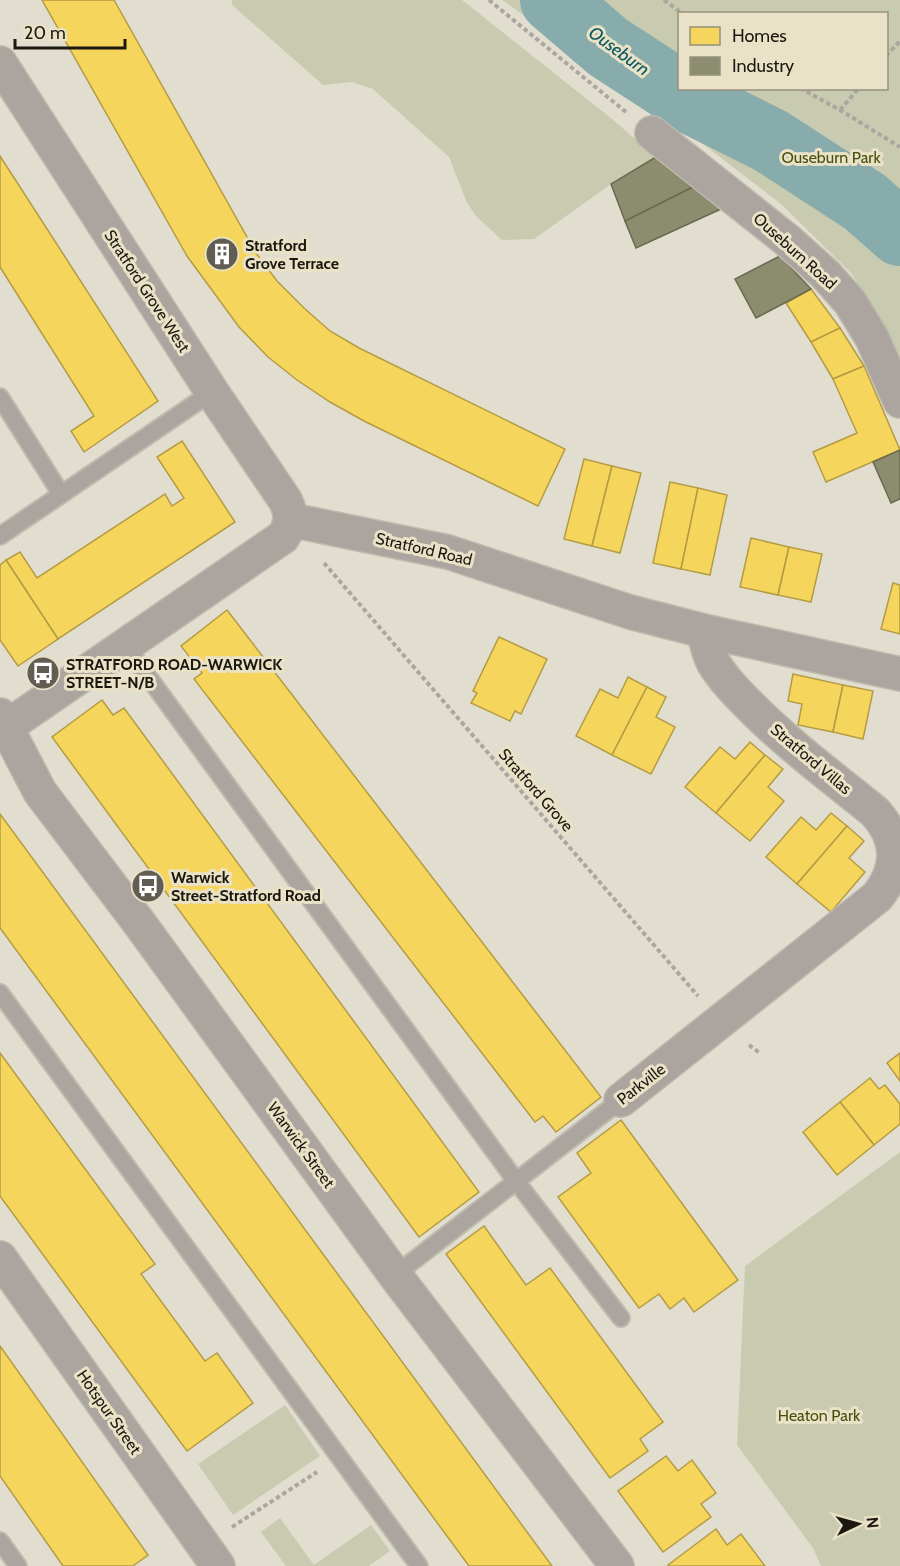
<svg xmlns="http://www.w3.org/2000/svg" width="900" height="1566" viewBox="0 0 900 1566" font-family="Cabin,sans-serif">
<style>
.green{fill:#c8cbaf;fill-rule:evenodd}
.homes{fill:#f6d55c;stroke:#b49c45;stroke-width:1.5}
.industry{fill:#8c8c6e;stroke:#6a6952;stroke-width:1.5}
.lines{fill:none;stroke-linecap:round;stroke-linejoin:round}
.river{stroke:#88acab;stroke-width:66}
.service-casing{stroke:#bdbaae;stroke-width:20}
.minor-casing{stroke:#bdbaae;stroke-width:36}
.path{stroke:#aba69e;stroke-width:4;stroke-dasharray:4.5 3;stroke-linecap:butt}
.service{stroke:#aba49f;stroke-width:16}
.minor{stroke:#aba49f;stroke-width:33}
.labels{text-anchor:middle;dominant-baseline:central;stroke-width:6;stroke-linejoin:round;paint-order:stroke}
.park-label{font-size:16px;fill:#46510f;stroke:#eae2c7}
.poi-label{font-size:16px;font-weight:bold;fill:#1b180f;stroke:#eae2c7;text-anchor:start}
.street-label{font-size:16px;fill:#1b180f;stroke:#eae2c7}
.water-label{font-size:18px;font-style:italic;fill:#085960;stroke:#eae2c7}
</style>
<rect width="100%" height="100%" fill="#e2decf"/>
<g class="green">
<polygon points="232,0 462,0 612,119 656,157 611,184 534,239 502,240 477,217 467,203 449,157 373,89 352,82 323,85 232,5"/>
<path d="M 502,0 L 900,0 L 900,360 L 884,325 L 851,273 L 781,204 L 637,93 ZM 680,14 L 886,14 L 886,88 L 680,88 Z"/>
<polygon points="900,1152 900,1566 821,1566 813,1548 737,1445 745,1266"/>
<polygon points="285,1405 320,1456 233,1515 198,1464"/>
<polygon points="280,1518 314,1565 371,1525 390,1551 369,1566 286,1566 261,1532"/>
</g>
<g class="homes">
<polygon points="42,0 114,0 256,253 277,281 304,308 330,331 359,348 565,449 538,506 364,421 330,402 297,380 268,357 239,327 187,256"/>
<polygon points="0,156 158,401 84,452 71,431 94,416 0,267"/>
<polygon points="811,289 840,328 811,342 786,303"/>
<polygon points="840,328 864,366 833,379 811,342"/>
<polygon points="864,366 900,450 826,482 813,452 857,433 833,379"/>
<polygon points="182,441 235,522 58,639 6,560 20,552 37,578 165,494 172,506 184,498 157,457"/>
<polygon points="584,459 612,466 592,546 564,539"/>
<polygon points="612,466 641,473 620,553 592,546"/>
<polygon points="670,482 698,488 681,569 653,563"/>
<polygon points="698,488 727,495 710,575 681,569"/>
<polygon points="751,538 789,547 778,595 740,587"/>
<polygon points="789,547 822,554 811,602 778,595"/>
<polygon points="6,560 58,639 18,666 0,640 0,565"/>
<polygon points="893,583 900,585 900,634 881,629"/>
<polygon points="227,610 601,1097 556,1132 543,1116 535,1122 194,679 202,673 181,646"/>
<polygon points="499,637 547,659 521,714 515,711 510,721 471,703 477,693 473,691"/>
<polygon points="793,674 843,685 833,732 798,725 802,704 788,701"/>
<polygon points="628,677 647,687 612,755 576,736 600,689 618,698"/>
<polygon points="843,685 873,691 863,739 833,732"/>
<polygon points="647,687 666,697 656,717 675,727 651,774 612,755"/>
<polygon points="102,700 113,715 124,708 479,1192 419,1237 52,737"/>
<polygon points="750,742 765,755 716,813 685,787 720,747 735,759"/>
<polygon points="765,755 783,769 768,787 784,801 750,841 716,813"/>
<polygon points="831,813 847,826 797,884 766,857 801,817 816,830"/>
<polygon points="0,814 552,1566 469,1566 0,928"/>
<polygon points="847,826 864,841 849,858 865,872 831,912 797,884"/>
<polygon points="0,1053 155,1264 141,1274 205,1361 217,1353 253,1403 187,1451 0,1196"/>
<polygon points="900,1053 900,1081 887,1063"/>
<polygon points="870,1078 879,1089 885,1085 900,1104 900,1124 874,1145 840,1102"/>
<polygon points="840,1102 874,1145 837,1175 803,1132"/>
<polygon points="621,1120 738,1280 694,1312 684,1298 670,1309 659,1294 639,1308 558,1197 591,1173 577,1153"/>
<polygon points="484,1226 526,1285 550,1268 663,1422 640,1439 648,1451 610,1478 446,1254"/>
<polygon points="0,1346 148,1555 133,1566 63,1566 0,1476"/>
<polygon points="666,1456 678,1471 692,1460 716,1493 701,1504 711,1517 663,1552 618,1491"/>
<polygon points="716,1529 727,1545 741,1534 765,1566 669,1566 668,1565"/>
</g>
<g class="industry">
<polygon points="656,157 693,187 625,221 611,184"/>
<polygon points="693,187 721,209 636,248 625,221"/>
<polygon points="780,256 811,289 756,318 735,279"/>
<polygon points="900,450 900,499 891,503 873,462"/>
</g>
<g class="lines">
<polyline class="river" points="553,0 608,47 691,101 771,141 865,202 900,233"/>
<defs>
<g id="service">
<polyline points="0,397 61,494"/>
<polyline points="0,536 212,392"/>
<polyline points="125,645 516,1181 621,1318"/>
<polyline points="0,993 419,1566"/>
<polyline points="395,1275 621,1100"/>
<polyline points="0,1541 18,1566"/>
</g>
<g id="minor">
<path d="M 0,63 L 212,392 L 285,500 C 292,513 292,524 283,537 L 5,728"/>
<polyline points="652,133 787,240 826,275 850,302 872,338 900,401"/>
<polyline points="291,520 448,552 630,612 704,631 900,674"/>
<polyline points="0,715 40,792 140,924 395,1275 617,1566"/>
<path d="M 621,1100 L 877,897 C 900,868 900,840 875,812 C 833,778 790,746 752,708 C 738,694 723,679 713,662 C 708,652 706,642 704,631"/>
<polyline points="0,1258 218,1566"/>
</g>
</defs>
<use href="#service" class="service-casing"/>
<use href="#minor" class="minor-casing"/>
<g class="path">
<polyline points="489,0 626,112"/>
<polyline points="664,0 683,14"/>
<polyline points="886,56 900,41"/>
<polyline points="800,88 840,110 900,147"/>
<polyline points="840,110 859,88"/>
<polyline points="324,563 698,996"/>
<polyline points="749,1045 761,1054"/>
<polyline points="232,1527 317,1472"/>
</g>
<use href="#service" class="service"/>
<use href="#minor" class="minor"/>
</g>
<defs>
<symbol id="building-disc" viewBox="-11 -11 22 22"><circle r="9.5" fill="#615d52" stroke="#eae2c7"/><path d="M-4-6H4V6H1V3H-1V6H-4ZM-2.5-4.3h1.7v1.8h-1.7ZM.8-4.3h1.7v1.8H.8ZM-2.5-1h1.7V.8h-1.7ZM.8-1h1.7V.8H.8Z" fill="#fff"/></symbol>
<symbol id="bus-disc" viewBox="-11 -11 22 22"><circle r="9.5" fill="#615d52" stroke="#eae2c7"/><path d="M-5-6H5V4H4V6H2V4H-2V6H-4V4H-5ZM-3.5-4V0h7V-4ZM-3.5 1.2v1.5H-2V1.2ZM2 1.2v1.5H3.5V1.2Z" fill="#fff"/></symbol>
</defs>
<g fill-rule="evenodd">
<use href="#building-disc" x="203" y="235" width="38" height="38"/>
<use href="#bus-disc" x="24" y="654" width="38" height="38"/>
<use href="#bus-disc" x="129" y="867" width="38" height="38"/>
</g>
<g class="labels">
<g class="park-label">
<text x="831" y="157">Ouseburn Park</text>
<text x="819" y="1415">Heaton Park</text>
</g>
<g class="poi-label">
<text x="245" y="245">Stratford<tspan x="245" dy="18">Grove Terrace</tspan></text>
<text x="66" y="664">STRATFORD ROAD-WARWICK<tspan x="66" dy="18">STREET-N/B</tspan></text>
<text x="171" y="877">Warwick<tspan x="171" dy="18">Street-Stratford Road</tspan></text>
</g>
<g class="street-label">
<text transform="translate(795 251) rotate(42)">Ouseburn Road</text>
<text transform="translate(147 291) rotate(57)">Stratford Grove West</text>
<text transform="translate(424 549) rotate(13)">Stratford Road</text>
<text transform="translate(811 759) rotate(40)">Stratford Villas</text>
<text transform="translate(536 790) rotate(49)">Stratford Grove</text>
<text transform="translate(641 1084) rotate(-38)">Parkville</text>
<text transform="translate(301 1145) rotate(54)">Warwick Street</text>
<text transform="translate(109 1412) rotate(55)">Hotspur Street</text>
</g>
<g class="water-label">
<text transform="translate(619 51) rotate(36)">Ouseburn</text>
</g>
</g>
<rect x="678" y="12" width="210" height="78" fill="#eae2c7" stroke="#97917d" stroke-width="1.5"/>
<rect x="690" y="27" width="30" height="18" fill="#f6d55c" stroke="#97917d" stroke-width="1.5"/>
<text x="732" y="42" font-size="18" fill="#1b180f">Homes</text>
<rect x="690" y="57" width="30" height="18" fill="#8c8c6e" stroke="#97917d" stroke-width="1.5"/>
<text x="732" y="72" font-size="18" fill="#1b180f">Industry</text>
<g transform="translate(858 1524) rotate(85)" stroke="#eae2c7" stroke-width="4.5" paint-order="stroke">
<path d="M0-4.5L10 22L0 15L-10 22Z" fill="#1b180f"/>
<text y="-9" font-size="16" font-weight="bold" text-anchor="middle" fill="#1b180f">N</text>
</g>
<path d="M15 39v9h110v-9" fill="none" stroke="#1b180f" stroke-width="3"/>
<text x="24" y="39" font-size="18" fill="#1b180f" stroke="#eae2c7" stroke-width="4.5" paint-order="stroke">20 m</text>
</svg>
